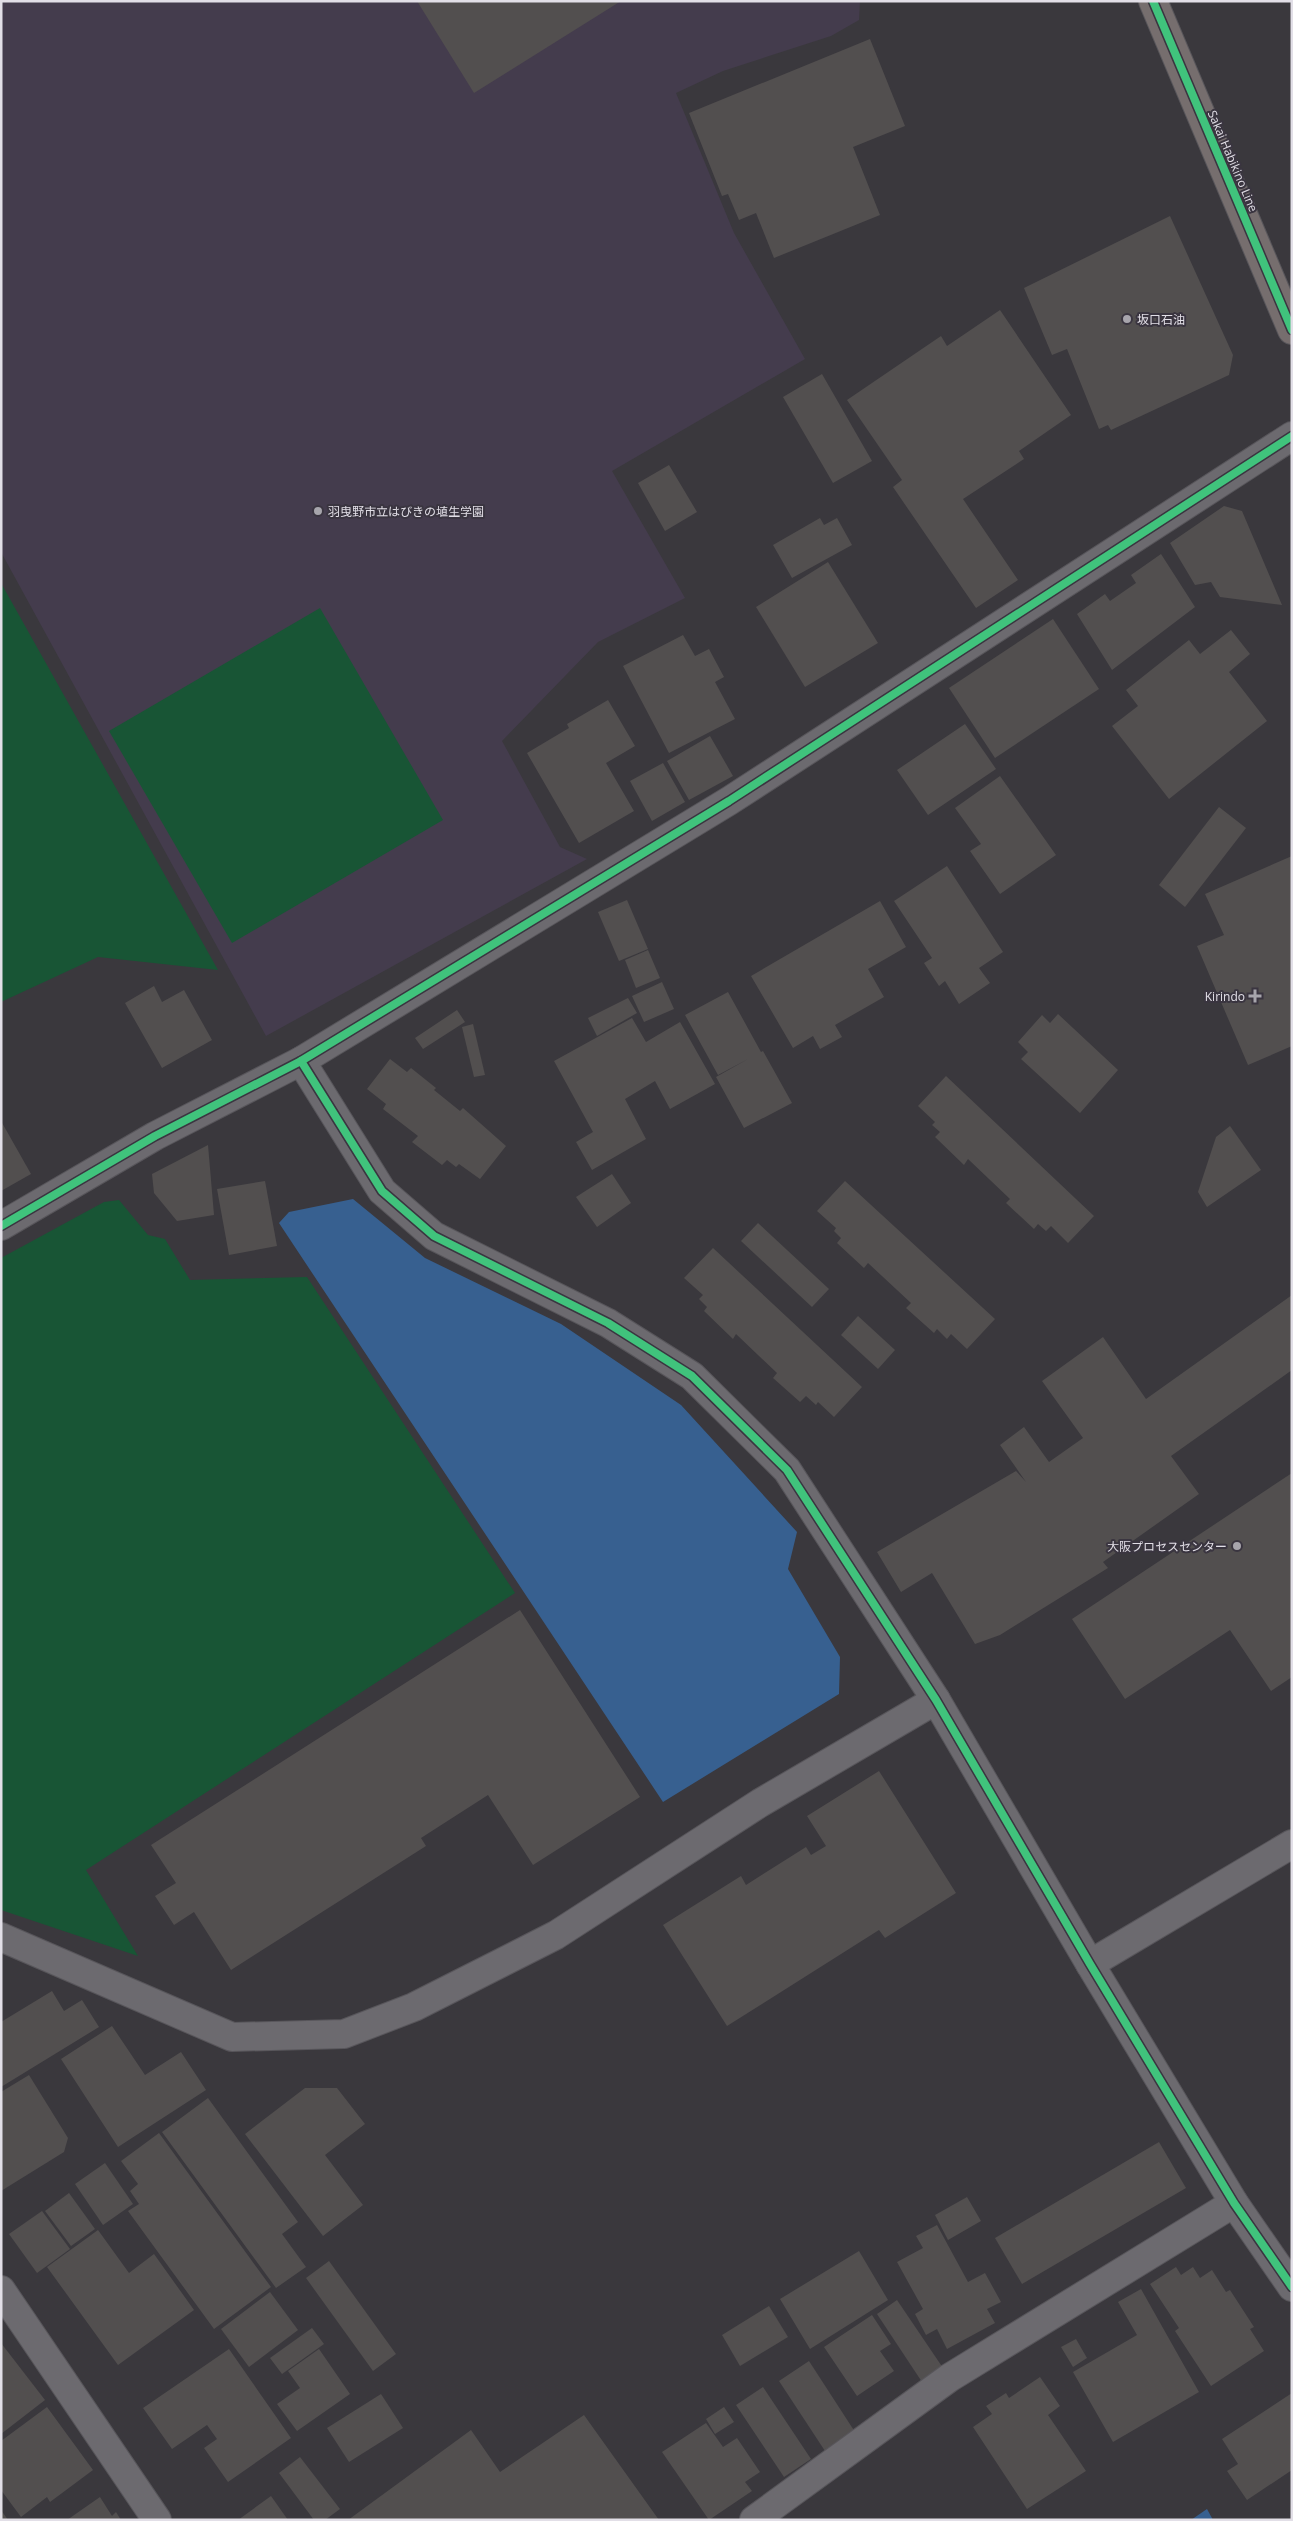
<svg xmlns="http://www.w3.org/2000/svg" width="1293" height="2521" viewBox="0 0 1293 2521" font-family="'Open Sans','Noto Sans JP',sans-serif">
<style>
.built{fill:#443c4d}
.green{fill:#185535}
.water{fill:#376090}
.building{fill:#524f4f}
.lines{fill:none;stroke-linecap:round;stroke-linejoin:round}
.minor-casing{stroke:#58565b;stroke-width:30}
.major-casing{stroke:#58565b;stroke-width:30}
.minor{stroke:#6c6a6f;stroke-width:28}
.major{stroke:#766e6e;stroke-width:28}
.cycleway-casing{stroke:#3a3540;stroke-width:11}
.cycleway{stroke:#40c37c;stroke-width:8}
.poi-dot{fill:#a7a5ac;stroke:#3a3540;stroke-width:2}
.labels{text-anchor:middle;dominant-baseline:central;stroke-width:4;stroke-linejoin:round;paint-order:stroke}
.street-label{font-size:12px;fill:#e2dfe7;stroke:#3a3540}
.poi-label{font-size:12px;fill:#e2dfe7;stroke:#3a3540;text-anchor:start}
</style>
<rect width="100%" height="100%" fill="#3a383d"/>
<polygon class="built" points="1,1 860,1 859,20 831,36 723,71 676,93 734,233 805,359 612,471 685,598 598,642 502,741 560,847 587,859 266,1036 1,552"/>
<g class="green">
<polygon points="1,583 218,970 98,957 1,1002"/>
<polygon points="320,608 443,820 232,943 109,731"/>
<polygon points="119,1200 148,1235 165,1239 190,1280 307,1277 515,1593 86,1870 138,1956 1,1910 1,1258 104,1202"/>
</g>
<g class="water">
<polygon points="353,1199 425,1258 561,1324 681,1405 797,1532 788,1569 840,1657 839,1694 663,1802 279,1223 289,1212"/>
<polygon points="1207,2509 1213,2520 1191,2520"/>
</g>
<g class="building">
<polygon points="417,1 621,1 474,93"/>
<polygon points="870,39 905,126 853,147 880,215 774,258 756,213 739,220 728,194 722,196 689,113"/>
<polygon points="1170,216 1233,355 1229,375 1111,430 1108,425 1099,429 1067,349 1052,355 1024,288"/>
<polygon points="1000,310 1071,415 1019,451 1024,459 963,499 1018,580 976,608 893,487 902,480 847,400 941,336 947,346"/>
<polygon points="822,374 872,461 833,483 783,397"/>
<polygon points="669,465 697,512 665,531 638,483"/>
<polygon points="1224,506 1242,511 1282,605 1220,597 1211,582 1195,585 1170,543"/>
<polygon points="820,518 824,525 837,518 852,545 792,578 773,545"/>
<polygon points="1161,554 1195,607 1112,670 1077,614 1105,594 1110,601 1136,583 1131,575"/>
<polygon points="828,562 878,643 805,687 756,607"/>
<polygon points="1053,619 1099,689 995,758 949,688"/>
<polygon points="1231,630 1250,654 1229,672 1267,721 1169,799 1112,726 1138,706 1126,690 1189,640 1200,654"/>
<polygon points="683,635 695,656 709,649 724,677 715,682 735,719 669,753 623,666"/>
<polygon points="608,700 635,746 606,763 634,811 579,843 527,753 569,728 567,724"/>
<polygon points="965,724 996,769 928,815 897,770"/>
<polygon points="710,736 733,776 689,800 667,761"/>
<polygon points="663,763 685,802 652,821 630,781"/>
<polygon points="1000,776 1056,855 1000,894 970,851 981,844 955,808"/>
<polygon points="1219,807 1246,828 1185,907 1159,885"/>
<polygon points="1292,856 1292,1046 1248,1065 1197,946 1224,935 1205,894"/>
<polygon points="947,866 1003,952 979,968 990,983 959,1004 945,981 939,986 924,963 932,958 894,901"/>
<polygon points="627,900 648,949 619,961 598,912"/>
<polygon points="880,901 906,947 868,969 884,997 835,1025 842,1037 820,1049 813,1036 793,1048 751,976"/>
<polygon points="648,950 660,978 636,988 625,960"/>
<polygon points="662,982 674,1009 644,1022 632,996"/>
<polygon points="154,986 162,1002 184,990 212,1040 162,1068 125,1003"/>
<polygon points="728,992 761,1052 763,1051 792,1103 744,1128 716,1077 748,1059 718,1075 685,1015"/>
<polygon points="628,998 637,1013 597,1036 588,1018"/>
<polygon points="457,1010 465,1022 423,1049 415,1038"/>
<polygon points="1058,1014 1118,1070 1080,1113 1021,1059 1028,1052 1018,1042 1042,1015 1050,1023"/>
<polygon points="632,1018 646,1042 680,1022 715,1084 670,1109 655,1081 625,1099 646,1139 592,1170 576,1142 593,1132 554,1061"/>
<polygon points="473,1024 485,1075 474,1077 462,1027"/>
<polygon points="390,1059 407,1072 411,1068 436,1088 434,1090 460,1111 463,1108 506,1146 480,1179 459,1164 456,1167 447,1160 442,1165 412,1142 418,1136 383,1109 386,1104 367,1089"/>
<polygon points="946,1076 1094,1216 1068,1243 1051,1226 1046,1231 1038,1224 1034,1229 1006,1203 1010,1199 968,1159 964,1165 935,1137 940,1132 932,1125 935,1122 918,1106"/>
<polygon points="1,1121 31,1174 1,1191"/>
<polygon points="1230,1126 1261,1170 1207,1207 1198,1192 1216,1137"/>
<polygon points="208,1145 214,1215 177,1221 154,1193 152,1174"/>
<polygon points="612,1174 631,1203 597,1227 576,1197"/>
<polygon points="265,1181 277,1246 229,1255 217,1189"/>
<polygon points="845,1181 995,1319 967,1349 951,1334 947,1339 937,1329 934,1333 906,1308 911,1303 868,1263 864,1268 837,1243 841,1238 834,1231 836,1228 817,1211"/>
<polygon points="758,1223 829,1289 812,1307 741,1241"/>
<polygon points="713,1248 862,1387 834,1417 818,1402 816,1405 806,1396 800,1402 773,1378 777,1373 736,1334 733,1339 704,1311 707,1307 699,1299 703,1295 684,1278"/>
<polygon points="1292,1295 1292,1370 1171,1456 1199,1494 1103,1562 1108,1568 1000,1635 975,1644 932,1573 901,1592 877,1552 1016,1471 1026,1482 1000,1445 1024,1427 1049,1462 1083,1438 1042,1381 1103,1337 1146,1399"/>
<polygon points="858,1316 895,1350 878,1369 841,1335"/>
<polygon points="1292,1473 1292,1677 1271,1691 1230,1630 1125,1699 1072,1619"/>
<polygon points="520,1610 640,1797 533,1865 488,1795 421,1838 426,1846 231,1970 194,1912 174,1925 155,1896 176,1883 151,1845"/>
<polygon points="879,1771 956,1893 885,1938 879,1930 727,2026 663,1925 741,1876 746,1885 806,1847 811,1855 826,1846 807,1816"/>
<polygon points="52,1991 64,2011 82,2000 99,2027 1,2087 1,2022"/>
<polygon points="112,2026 145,2075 181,2052 206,2090 118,2147 61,2059"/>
<polygon points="29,2075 68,2138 64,2152 1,2191 1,2092"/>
<polygon points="305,2088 337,2088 365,2124 325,2155 363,2205 323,2236 245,2134"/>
<polygon points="208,2098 298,2222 282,2234 306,2267 276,2288 162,2132"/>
<polygon points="159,2133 271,2287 214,2329 128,2211 139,2204 130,2191 138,2184 121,2161"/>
<polygon points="1159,2142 1186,2188 1022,2284 995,2238"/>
<polygon points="105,2163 133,2204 103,2225 75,2184"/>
<polygon points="69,2193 95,2229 71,2246 45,2211"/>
<polygon points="967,2197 981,2221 948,2240 935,2215"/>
<polygon points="42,2211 70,2249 37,2273 9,2234"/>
<polygon points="937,2225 968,2282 985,2273 1001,2302 987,2309 995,2323 947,2349 937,2329 926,2335 915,2314 923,2309 897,2262 923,2248 916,2236"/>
<polygon points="98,2230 129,2273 154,2254 194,2310 118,2365 47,2267"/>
<polygon points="859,2251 888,2300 810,2349 780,2299"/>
<polygon points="329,2261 396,2354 373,2371 306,2278"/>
<polygon points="1176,2267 1181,2275 1193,2267 1200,2278 1212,2270 1226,2292 1230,2290 1254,2327 1250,2329 1264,2351 1211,2386 1175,2331 1179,2328 1150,2284"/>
<polygon points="1141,2289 1199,2392 1113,2442 1073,2372 1137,2335 1118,2302"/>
<polygon points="270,2292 298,2330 249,2367 221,2329"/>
<polygon points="897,2300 943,2368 922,2382 877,2314"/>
<polygon points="769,2306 788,2337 740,2366 722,2335"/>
<polygon points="872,2315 891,2344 880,2351 894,2371 857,2396 824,2347"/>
<polygon points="312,2328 324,2344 282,2374 270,2358"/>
<polygon points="1076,2339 1087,2358 1073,2367 1061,2347"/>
<polygon points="1,2343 45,2400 1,2434"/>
<polygon points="229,2349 291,2438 228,2482 204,2448 217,2439 207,2425 172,2449 143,2408"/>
<polygon points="319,2349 350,2394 297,2431 277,2404 300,2388 288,2371"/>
<polygon points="809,2361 855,2432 825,2451 779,2381"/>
<polygon points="1040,2377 1060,2406 1048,2415 1086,2471 1027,2509 973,2427 992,2414 986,2406 1006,2393 1009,2398"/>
<polygon points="763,2387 811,2459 784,2477 736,2405"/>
<polygon points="1292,2393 1292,2470 1247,2500 1227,2471 1238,2464 1222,2439"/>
<polygon points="381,2394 403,2428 349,2462 327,2428"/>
<polygon points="47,2407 93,2470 50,2502 47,2497 21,2517 1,2490 1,2441"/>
<polygon points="724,2407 734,2422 715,2434 706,2419"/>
<polygon points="584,2415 659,2520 348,2520 471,2430 500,2472"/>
<polygon points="706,2423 723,2447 737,2438 760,2472 745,2482 752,2491 709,2520 662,2452"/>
<polygon points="300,2457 340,2509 325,2520 314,2520 279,2473"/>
<polygon points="271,2496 288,2520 238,2520"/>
<polygon points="100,2497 112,2516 116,2512 121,2520 67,2520"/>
<polygon points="1,2510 8,2520 1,2520"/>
</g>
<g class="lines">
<defs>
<g id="minor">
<polyline points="301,1061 382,1191 434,1236 608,1323 692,1376 787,1470 936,1700 1090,1964 1234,2203 1292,2287"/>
<polyline points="1,1226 155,1136 301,1061 729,801 1292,436"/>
<polyline points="1,1937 232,2037 344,2034 414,2007 556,1935 760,1803 936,1700"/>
<polyline points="1090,1964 1292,1844"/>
<polyline points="1,2290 157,2520"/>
<polyline points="754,2520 949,2378 1234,2203"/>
</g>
<polyline id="major" points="1153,1 1292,330"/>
</defs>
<use href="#minor" class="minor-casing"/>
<use href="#major" class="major-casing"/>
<use href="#minor" class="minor"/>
<use href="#major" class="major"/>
<defs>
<g id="cycleway">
<polyline points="1153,1 1292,330"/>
<polyline points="301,1061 382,1191 434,1236 608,1323 692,1376 787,1470 936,1700 1090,1964 1234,2203 1292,2287"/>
<polyline points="1,1226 155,1136 301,1061 729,801 1292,436"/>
</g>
</defs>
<use href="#cycleway" class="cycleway-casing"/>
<use href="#cycleway" class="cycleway"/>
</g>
<g class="poi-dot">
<circle cx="1127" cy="319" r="5"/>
<circle cx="318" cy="511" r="5"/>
<path d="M1252.5 988.5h5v5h5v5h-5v5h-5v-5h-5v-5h5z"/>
<circle cx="1237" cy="1546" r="5"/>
</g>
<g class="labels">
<g class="street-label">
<text transform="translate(1233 161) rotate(67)">Sakai Habikino Line</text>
</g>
<g class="poi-label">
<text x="1137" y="319">坂口石油</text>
<text x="328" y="511">羽曳野市立はびきの埴生学園</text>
<text x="1245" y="996" text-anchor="end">Kirindo</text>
<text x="1227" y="1546" text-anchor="end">大阪プロセスセンター</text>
</g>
</g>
<rect width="1293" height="2521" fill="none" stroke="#e2dfe7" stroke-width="5"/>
</svg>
